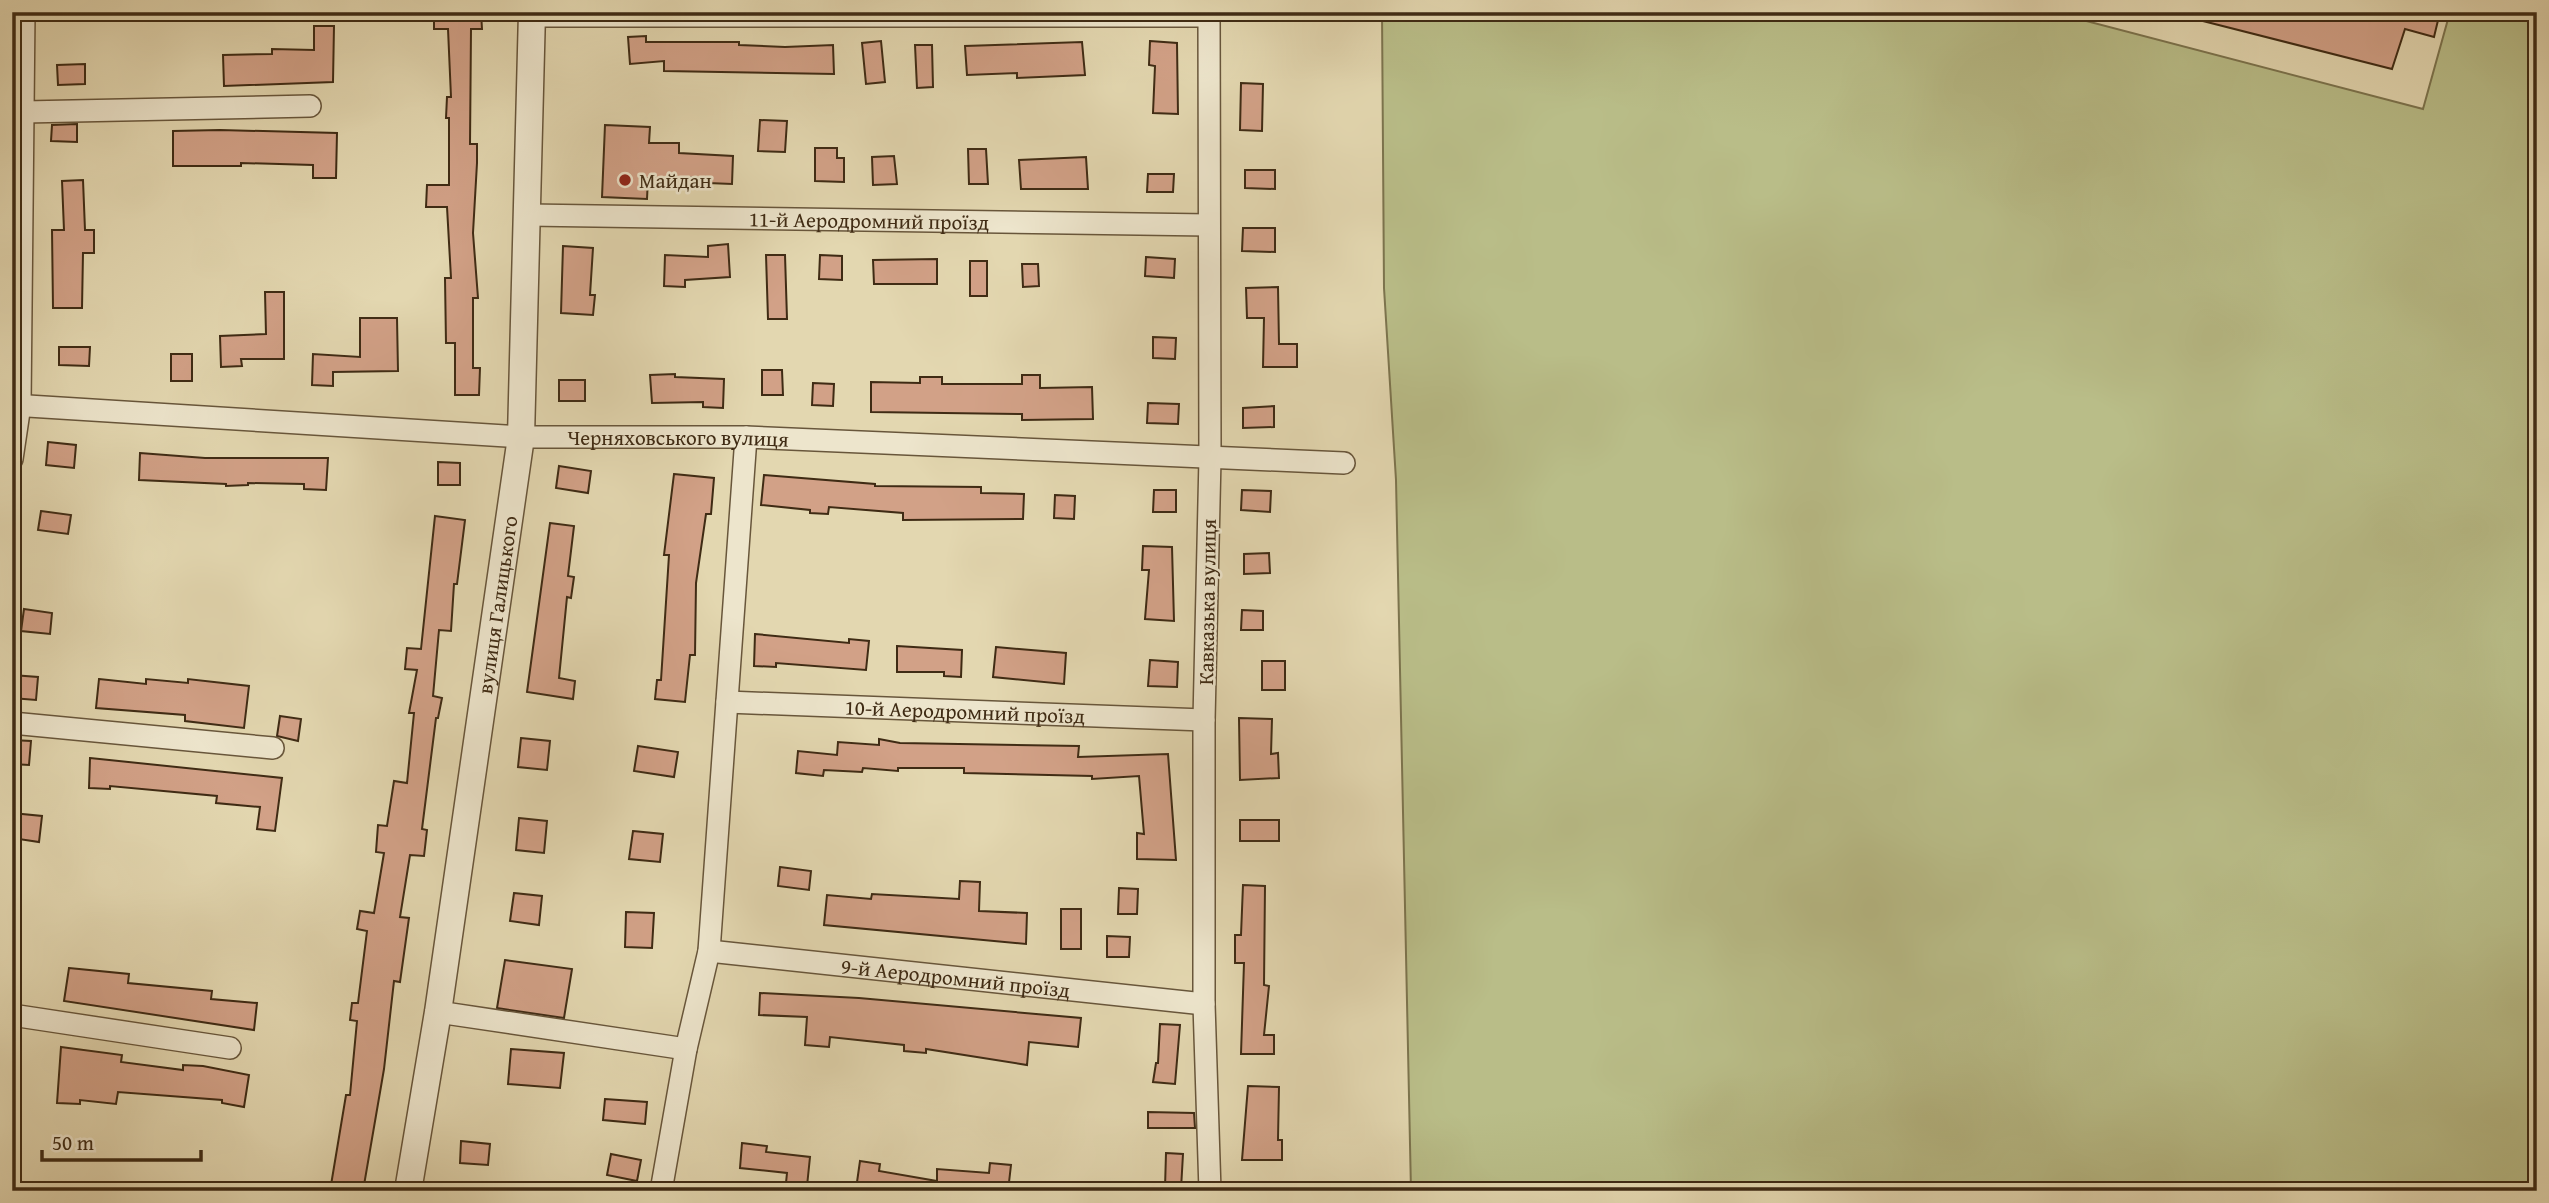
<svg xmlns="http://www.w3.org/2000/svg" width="2549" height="1203" viewBox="0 0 2549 1203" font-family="'Gentium Book Plus',serif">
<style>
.green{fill:#b9bd88;stroke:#7c744e;stroke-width:2}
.building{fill:#d2a187;stroke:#3f2b14;stroke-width:2}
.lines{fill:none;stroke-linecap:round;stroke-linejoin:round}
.minor-casing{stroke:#68563b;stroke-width:24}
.tertiary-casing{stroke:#68563b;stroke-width:29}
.minor{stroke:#ede5cc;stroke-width:21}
.tertiary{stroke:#ede5cc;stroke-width:26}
.poi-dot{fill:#8f2418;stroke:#ede5cc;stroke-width:2.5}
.labels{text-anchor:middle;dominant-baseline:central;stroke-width:5;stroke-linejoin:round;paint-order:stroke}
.poi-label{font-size:21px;fill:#3f2b14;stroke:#ede5cc;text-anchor:start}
.street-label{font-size:21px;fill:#3f2b14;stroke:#ede5cc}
</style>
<rect width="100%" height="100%" fill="#e3d7b0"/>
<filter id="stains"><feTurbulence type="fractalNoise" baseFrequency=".00286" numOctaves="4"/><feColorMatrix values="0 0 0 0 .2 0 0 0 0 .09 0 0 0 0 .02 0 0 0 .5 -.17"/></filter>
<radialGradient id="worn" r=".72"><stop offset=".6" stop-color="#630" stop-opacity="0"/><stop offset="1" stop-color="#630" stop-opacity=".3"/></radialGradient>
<polygon class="green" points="1382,12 2052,12 2423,109 2450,12 2537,12 2537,1191 1411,1191 1396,480 1384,288"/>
<g class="building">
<polygon points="434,12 481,12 482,29 471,29 470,144 477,144 477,163 473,233 478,298 473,298 473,368 480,368 479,395 455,395 455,343 446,343 445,278 451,278 447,207 426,207 427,185 449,185 449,118 446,118 447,97 451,97 448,29 434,29"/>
<polygon points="2192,12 2440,12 2434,37 2405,29 2392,69 2191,18"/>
<polygon points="314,26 334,26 333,82 224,86 223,55 272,54 272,49 314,50"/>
<polygon points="646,36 646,42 739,42 739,45 785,47 833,45 834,74 664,71 664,61 630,64 628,37"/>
<polygon points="881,41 885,82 866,84 862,43"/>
<polygon points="1150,41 1177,43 1178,114 1153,113 1155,66 1149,65"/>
<polygon points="1082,42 1085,75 1017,78 1017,73 967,75 965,46"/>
<polygon points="915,45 932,45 933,87 917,88"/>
<polygon points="85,64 85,84 58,85 57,65"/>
<polygon points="1241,83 1263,84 1262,131 1240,130"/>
<polygon points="760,120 787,121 785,152 758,151"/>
<polygon points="77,124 77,142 51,141 52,125"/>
<polygon points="605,125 650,127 649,143 679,143 679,153 733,156 732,184 708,183 708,177 648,178 647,199 602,197"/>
<polygon points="220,130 337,133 336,178 313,178 313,165 241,163 241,166 173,166 173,131"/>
<polygon points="815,148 837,148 837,158 844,158 844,182 815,181"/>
<polygon points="968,149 986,149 988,184 969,184"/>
<polygon points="894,156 897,184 873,185 872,157"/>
<polygon points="1086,157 1088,189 1021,189 1019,160"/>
<polygon points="1245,170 1275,170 1275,189 1245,188"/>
<polygon points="1148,174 1174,174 1173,192 1147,192"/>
<polygon points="83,180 85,230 94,230 94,253 83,253 82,308 53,308 52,230 64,230 62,181"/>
<polygon points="1243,228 1275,228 1275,252 1242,251"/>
<polygon points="728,244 730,277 685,280 685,287 664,286 665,255 708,257 708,246"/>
<polygon points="563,246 593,248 590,295 595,295 593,315 561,313"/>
<polygon points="766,255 785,255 787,319 768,319"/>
<polygon points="820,255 842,256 842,280 819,279"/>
<polygon points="1146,257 1175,259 1174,278 1145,276"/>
<polygon points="937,259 937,284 874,284 873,260"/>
<rect x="970" y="261" width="17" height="35"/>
<polygon points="1022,264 1038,264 1039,286 1023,287"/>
<polygon points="1278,287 1279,344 1297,344 1297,367 1263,367 1264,318 1247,318 1246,288"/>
<polygon points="265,292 284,292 284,359 241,359 242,366 221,367 220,336 266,334"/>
<polygon points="360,318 397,318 398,371 333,372 333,386 312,385 313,354 360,357"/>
<polygon points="1153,337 1176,338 1175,359 1153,358"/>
<polygon points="59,347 90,347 89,366 59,365"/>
<rect x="171" y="354" width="21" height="27"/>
<polygon points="762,370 782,370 783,395 762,395"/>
<polygon points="675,374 675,377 724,379 723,408 703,407 703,402 652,403 650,375"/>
<polygon points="1022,375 1040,375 1040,388 1092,387 1093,419 1022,420 1022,414 871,412 871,382 920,383 920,377 942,377 942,384 1022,384"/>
<rect x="559" y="380" width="26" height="21"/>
<polygon points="813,383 834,384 833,406 812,405"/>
<polygon points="1148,403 1179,404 1178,424 1147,423"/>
<polygon points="1274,406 1274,427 1243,428 1243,408"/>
<polygon points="48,442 76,445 74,468 46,465"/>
<polygon points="140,453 205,458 328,458 326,490 304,489 304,484 248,483 248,485 226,486 226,484 139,480"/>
<polygon points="438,462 460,463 460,485 438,485"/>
<polygon points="559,466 591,471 588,493 556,488"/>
<polygon points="674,474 714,478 711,514 706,514 696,583 695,655 690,655 685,702 655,699 657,680 661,680 669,555 664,555"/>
<polygon points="764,475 875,484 875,486 981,487 981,493 1024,494 1023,519 903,520 903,513 829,507 828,514 810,513 810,510 761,505"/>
<polygon points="1154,490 1176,490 1176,512 1153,512"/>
<polygon points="1242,490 1271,491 1270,512 1241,510"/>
<polygon points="1055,495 1075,496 1074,519 1054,518"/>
<polygon points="41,511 71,515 68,534 38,530"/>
<polygon points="435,516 465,520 457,584 454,584 451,631 439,630 433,696 442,698 438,718 436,718 422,829 427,830 424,856 410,855 400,917 409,918 400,982 394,981 384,1069 363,1191 330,1191 346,1095 350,1095 357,1021 350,1020 352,1003 358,1003 367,931 357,929 360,911 374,913 384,853 376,852 378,825 387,826 394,781 407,783 414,713 409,713 417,670 405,669 407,648 421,649"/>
<polygon points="550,523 574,526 568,576 574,577 571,598 567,597 559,678 575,681 573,699 527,692"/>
<polygon points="1143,546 1172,547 1174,621 1145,619 1149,570 1142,570"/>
<polygon points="1269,553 1270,573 1244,574 1244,554"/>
<polygon points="24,609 52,613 50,634 21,631"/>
<polygon points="1242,610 1263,611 1263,630 1241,630"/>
<polygon points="755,634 849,643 849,639 869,641 866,670 776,663 776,667 754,666"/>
<polygon points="897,646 962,650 961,677 944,676 944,672 897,672"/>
<polygon points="996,647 1066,653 1064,684 993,677"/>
<polygon points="1150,660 1178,662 1177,687 1148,686"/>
<rect x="1262" y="661" width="23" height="29"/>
<polygon points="12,675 38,677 36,700 12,698"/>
<polygon points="99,679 146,684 146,679 188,683 188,679 249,686 244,728 185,721 185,715 96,708"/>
<polygon points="280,716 301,719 298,741 277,736"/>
<polygon points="1239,718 1272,719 1271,754 1278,753 1279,778 1240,780"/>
<polygon points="521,738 550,741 547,770 518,767"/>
<polygon points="879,739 900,743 1079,746 1078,757 1168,754 1176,860 1137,859 1137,833 1144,834 1139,776 1092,779 1092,776 964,773 964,768 898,768 898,771 863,768 862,772 824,770 823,776 796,773 798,751 837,755 838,742 879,745"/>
<polygon points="12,740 31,741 29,765 12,764"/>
<polygon points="638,746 678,752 674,777 634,771"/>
<polygon points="90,758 282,778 275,831 257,829 260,807 216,803 217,796 110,786 110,789 89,788"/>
<polygon points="12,813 42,816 39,842 12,838"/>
<polygon points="519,818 547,821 544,853 516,850"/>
<rect x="1240" y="820" width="39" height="21"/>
<polygon points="633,831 663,834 660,862 629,859"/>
<polygon points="780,867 811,871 809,890 778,886"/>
<polygon points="960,881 980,882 979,911 1027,913 1026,944 824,925 827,895 871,899 872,894 959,899"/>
<polygon points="1243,885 1265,886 1264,985 1269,986 1264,1035 1274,1035 1274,1054 1241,1054 1244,963 1235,963 1235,935 1241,935"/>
<polygon points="1119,888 1138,889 1137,914 1118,914"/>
<polygon points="514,893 542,896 539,925 510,921"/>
<rect x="1061" y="909" width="20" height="40"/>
<polygon points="626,912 654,913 652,948 625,947"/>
<polygon points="1107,936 1130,937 1129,957 1107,957"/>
<polygon points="505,960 572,969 564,1018 497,1008"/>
<polygon points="69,968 129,974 128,983 212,991 211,999 257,1003 254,1030 64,1001"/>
<polygon points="760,993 859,998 1081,1018 1078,1047 1029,1042 1027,1065 926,1049 926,1053 904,1051 904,1045 830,1037 829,1047 805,1045 807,1017 759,1015"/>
<polygon points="1160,1024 1180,1025 1175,1084 1153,1082 1156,1063 1158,1063"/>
<polygon points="61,1047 122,1055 121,1062 183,1070 183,1065 203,1066 249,1075 244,1107 222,1103 222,1100 118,1092 116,1104 80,1100 80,1104 57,1103"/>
<polygon points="511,1049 564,1053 560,1088 508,1084"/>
<polygon points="1248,1086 1279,1087 1278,1140 1282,1140 1282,1160 1242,1160"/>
<polygon points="605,1099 647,1102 645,1124 603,1120"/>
<polygon points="1148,1112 1194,1113 1195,1128 1148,1128"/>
<polygon points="461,1141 490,1144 488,1165 460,1163"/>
<polygon points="742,1143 767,1146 766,1152 810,1157 807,1186 786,1183 787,1173 740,1168"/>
<polygon points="1166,1153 1183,1154 1181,1189 1165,1188"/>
<polygon points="611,1154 641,1160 637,1181 607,1175"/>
<polygon points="860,1161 880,1164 879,1171 937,1181 937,1169 989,1173 990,1163 1011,1165 1008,1191 856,1189"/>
</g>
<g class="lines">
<defs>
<g id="minor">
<polyline points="1209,12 1210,458 1204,720 1204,1004 1210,1191"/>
<polyline points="532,16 1209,16"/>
<polyline points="24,112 310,106"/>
<path id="s1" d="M 528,215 L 1209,225"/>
<path id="s2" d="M 12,405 L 521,437 L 746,437 L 1344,463"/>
<polyline points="12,459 20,405 24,12"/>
<path id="s3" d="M 727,702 L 1204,720"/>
<polyline points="12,723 273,748"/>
<path id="s4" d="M 709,951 L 1204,1004"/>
<polyline points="438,1012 686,1049"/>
<polyline points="12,1015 230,1048"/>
<polyline points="661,1191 686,1049 709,951 746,437"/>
</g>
<g id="tertiary">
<path id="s5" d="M 408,1191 L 438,1012 L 521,437 L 532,12"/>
</g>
</defs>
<use href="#minor" class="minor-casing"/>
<use href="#tertiary" class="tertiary-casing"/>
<use href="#minor" class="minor"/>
<use href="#tertiary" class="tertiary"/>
</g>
<circle class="poi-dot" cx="625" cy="180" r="7"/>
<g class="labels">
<g class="poi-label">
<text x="639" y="180">Майдан</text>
</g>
<g class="street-label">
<text stroke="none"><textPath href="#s1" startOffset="341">11-й Аеродромний проїзд</textPath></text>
<text stroke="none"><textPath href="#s2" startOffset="667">Черняховського вулиця</textPath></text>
<text transform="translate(1207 602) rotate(-89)">Кавказька вулиця</text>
<text stroke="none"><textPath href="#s5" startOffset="593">вулиця Галицького</textPath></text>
<text stroke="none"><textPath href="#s3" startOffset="238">10-й Аеродромний проїзд</textPath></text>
<text stroke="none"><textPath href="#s4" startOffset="248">9-й Аеродромний проїзд</textPath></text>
</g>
</g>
<rect width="2549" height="1203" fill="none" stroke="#e3d7b0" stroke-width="42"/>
<rect x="14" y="14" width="2521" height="1175" fill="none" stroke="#3f2b14" stroke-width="3.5"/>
<rect x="21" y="21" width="2507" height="1161" fill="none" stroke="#3f2b14" stroke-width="2"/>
<path d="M42 1150v10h159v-10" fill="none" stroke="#3f2b14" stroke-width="3.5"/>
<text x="52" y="1150" font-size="21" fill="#3f2b14" stroke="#ede5cc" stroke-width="5" paint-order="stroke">50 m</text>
<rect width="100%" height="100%" filter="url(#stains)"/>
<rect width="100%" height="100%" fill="url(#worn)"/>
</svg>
